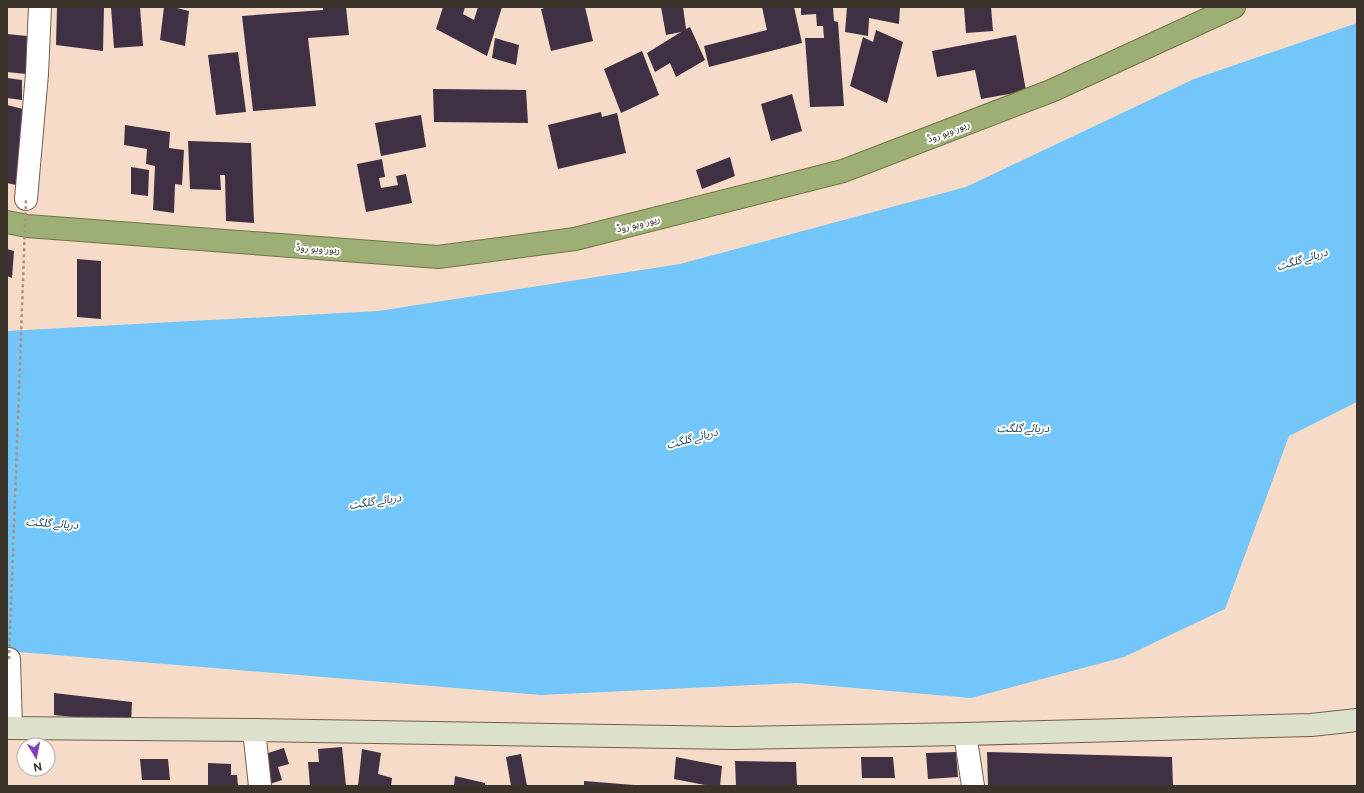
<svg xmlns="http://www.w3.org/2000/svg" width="1364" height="793" viewBox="0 0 1364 793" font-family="'Public Sans','Noto Sans Arabic',sans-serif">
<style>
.water{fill:#73c6f9}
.building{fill:#3f3044}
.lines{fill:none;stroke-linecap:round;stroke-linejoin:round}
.minor-casing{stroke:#745e4c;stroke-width:24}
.tertiary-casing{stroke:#745e4c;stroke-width:24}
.secondary-casing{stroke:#745e4c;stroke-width:24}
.trunk-casing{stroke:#6c7745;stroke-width:24}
.minor{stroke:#fff;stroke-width:22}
.tertiary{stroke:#fff;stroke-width:22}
.secondary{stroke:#dbe1cb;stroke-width:22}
.trunk{stroke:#9eaf76;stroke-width:22}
.path-bridge{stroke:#a79485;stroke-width:2.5;stroke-dasharray:3 3;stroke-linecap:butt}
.labels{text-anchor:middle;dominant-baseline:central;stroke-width:4;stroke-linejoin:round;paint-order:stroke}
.street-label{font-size:10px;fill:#3c332b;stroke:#fff}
.water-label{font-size:11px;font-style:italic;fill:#1f4358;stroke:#fff}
</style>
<rect width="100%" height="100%" fill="#f6dcc8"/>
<polygon class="water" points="1357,23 1357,402 1289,436 1225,609 1124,657 971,698 797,683 541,695 7,651 7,331 378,311 680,264 966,187 1194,79"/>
<g class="building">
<polygon points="57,7 104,7 103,51 56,45"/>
<polygon points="111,7 140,7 143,46 114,48"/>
<polygon points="164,7 173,7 189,11 185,46 160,40"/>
<polygon points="323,7 346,7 349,35 308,38 316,106 253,111 242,16 323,10"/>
<polygon points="443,7 465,7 463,14 474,20 478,7 502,7 487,56 436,29"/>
<polygon points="548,7 585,7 593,41 551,51 541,9"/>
<polygon points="661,7 683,7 686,29 690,27 705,60 676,77 670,63 655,72 647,53 681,32 666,35"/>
<polygon points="762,7 794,7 802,43 709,67 704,46 767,30"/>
<polygon points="801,7 833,7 834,21 838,22 844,106 810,107 805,38 824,38 823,26 817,26 816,14 801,15"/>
<polygon points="847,7 900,7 899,24 869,18 868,36 845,32"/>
<polygon points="964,7 991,7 993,31 966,33"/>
<polygon points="876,30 903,42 887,103 850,86 863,37 873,42"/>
<polygon points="7,34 27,36 26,74 7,72"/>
<polygon points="1016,35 1026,91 981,99 975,70 937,77 932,51"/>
<polygon points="495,38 519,45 516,65 492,58"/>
<polygon points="642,51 659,95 621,113 604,69"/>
<polygon points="238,52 246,112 216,115 208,55"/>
<polygon points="7,78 22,80 22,100 7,98"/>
<polygon points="433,89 526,90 528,123 434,122"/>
<polygon points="792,94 802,131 771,141 761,104"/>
<polygon points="7,105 23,109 16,185 7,183"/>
<polygon points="601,112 602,117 617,113 626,153 558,169 548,125"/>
<polygon points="421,115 426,147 381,156 375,123"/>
<polygon points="125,125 170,132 169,148 184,150 182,185 175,184 174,213 153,210 155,166 146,164 147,149 124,145"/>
<polygon points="188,141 251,143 254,223 226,221 225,175 220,175 221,190 190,189"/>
<polygon points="730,157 735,176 702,189 696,170"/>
<polygon points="382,159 385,177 379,178 381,188 398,185 396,176 406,174 412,203 366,212 357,164"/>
<polygon points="131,167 149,170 148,196 131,194"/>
<polygon points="7,249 14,251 12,278 7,276"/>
<polygon points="77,259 101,261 101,319 77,317"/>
<polygon points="54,693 132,702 131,723 54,715"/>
<polygon points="342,747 346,786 310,786 308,762 319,762 318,749"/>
<polygon points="284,748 289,764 278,767 282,780 270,784 262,755"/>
<polygon points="362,749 381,753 378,774 392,778 391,786 358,786"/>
<polygon points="956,752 958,777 928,779 926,753"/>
<polygon points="987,752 1172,757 1173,786 988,786"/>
<polygon points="521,754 527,786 511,786 506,757"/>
<polygon points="676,757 722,766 720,786 710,786 674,779"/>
<polygon points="861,757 893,757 895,778 862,778"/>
<polygon points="140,759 168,759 170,780 142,780"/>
<polygon points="735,761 796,762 797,786 736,786"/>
<polygon points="208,763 231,764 231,775 237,775 238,786 208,786"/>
<polygon points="455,776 485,783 485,786 454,786"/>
<polygon points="584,781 634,785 634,786 584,786"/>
</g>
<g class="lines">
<defs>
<g id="minor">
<polyline points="254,730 260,786"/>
<polyline points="965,734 973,786"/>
</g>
<g id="tertiary">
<polyline points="26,199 37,74 40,7"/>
<polyline points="9,659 11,728"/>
</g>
<polyline id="secondary" points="7,728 254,730 733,738 965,734 1311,725 1357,720"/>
<polyline id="trunk" points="7,222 27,226 438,257 575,239 843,171 1051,91 1234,7"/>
</defs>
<use href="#minor" class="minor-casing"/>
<use href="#tertiary" class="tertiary-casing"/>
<use href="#secondary" class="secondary-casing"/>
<use href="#trunk" class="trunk-casing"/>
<use href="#minor" class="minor"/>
<use href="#tertiary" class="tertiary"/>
<use href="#secondary" class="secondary"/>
<use href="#trunk" class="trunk"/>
<polyline class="path-bridge" points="9,659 26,199"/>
</g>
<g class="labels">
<g class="street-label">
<text transform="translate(948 131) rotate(-21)">ریور ویو روڈ</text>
<text transform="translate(638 223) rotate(-14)">ریور ویو روڈ</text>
<text transform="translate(318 248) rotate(4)">ریور ویو روڈ</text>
</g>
<g class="water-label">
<text transform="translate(1302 259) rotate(-17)">دریائے گلگت</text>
<text x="1023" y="428">دریائے گلگت</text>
<text transform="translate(692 438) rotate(-15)">دریائے گلگت</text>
<text transform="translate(375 501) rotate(-9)">دریائے گلگت</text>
<text transform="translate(52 523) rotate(4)">دریائے گلگت</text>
</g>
</g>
<rect width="1364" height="793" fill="none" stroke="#3c332b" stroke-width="16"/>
<g transform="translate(36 757) rotate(170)"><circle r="19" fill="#ffffff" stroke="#b1adaa"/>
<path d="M0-3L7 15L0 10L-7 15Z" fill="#8142b7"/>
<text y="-6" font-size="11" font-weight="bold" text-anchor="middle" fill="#3c332b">N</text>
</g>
</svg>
